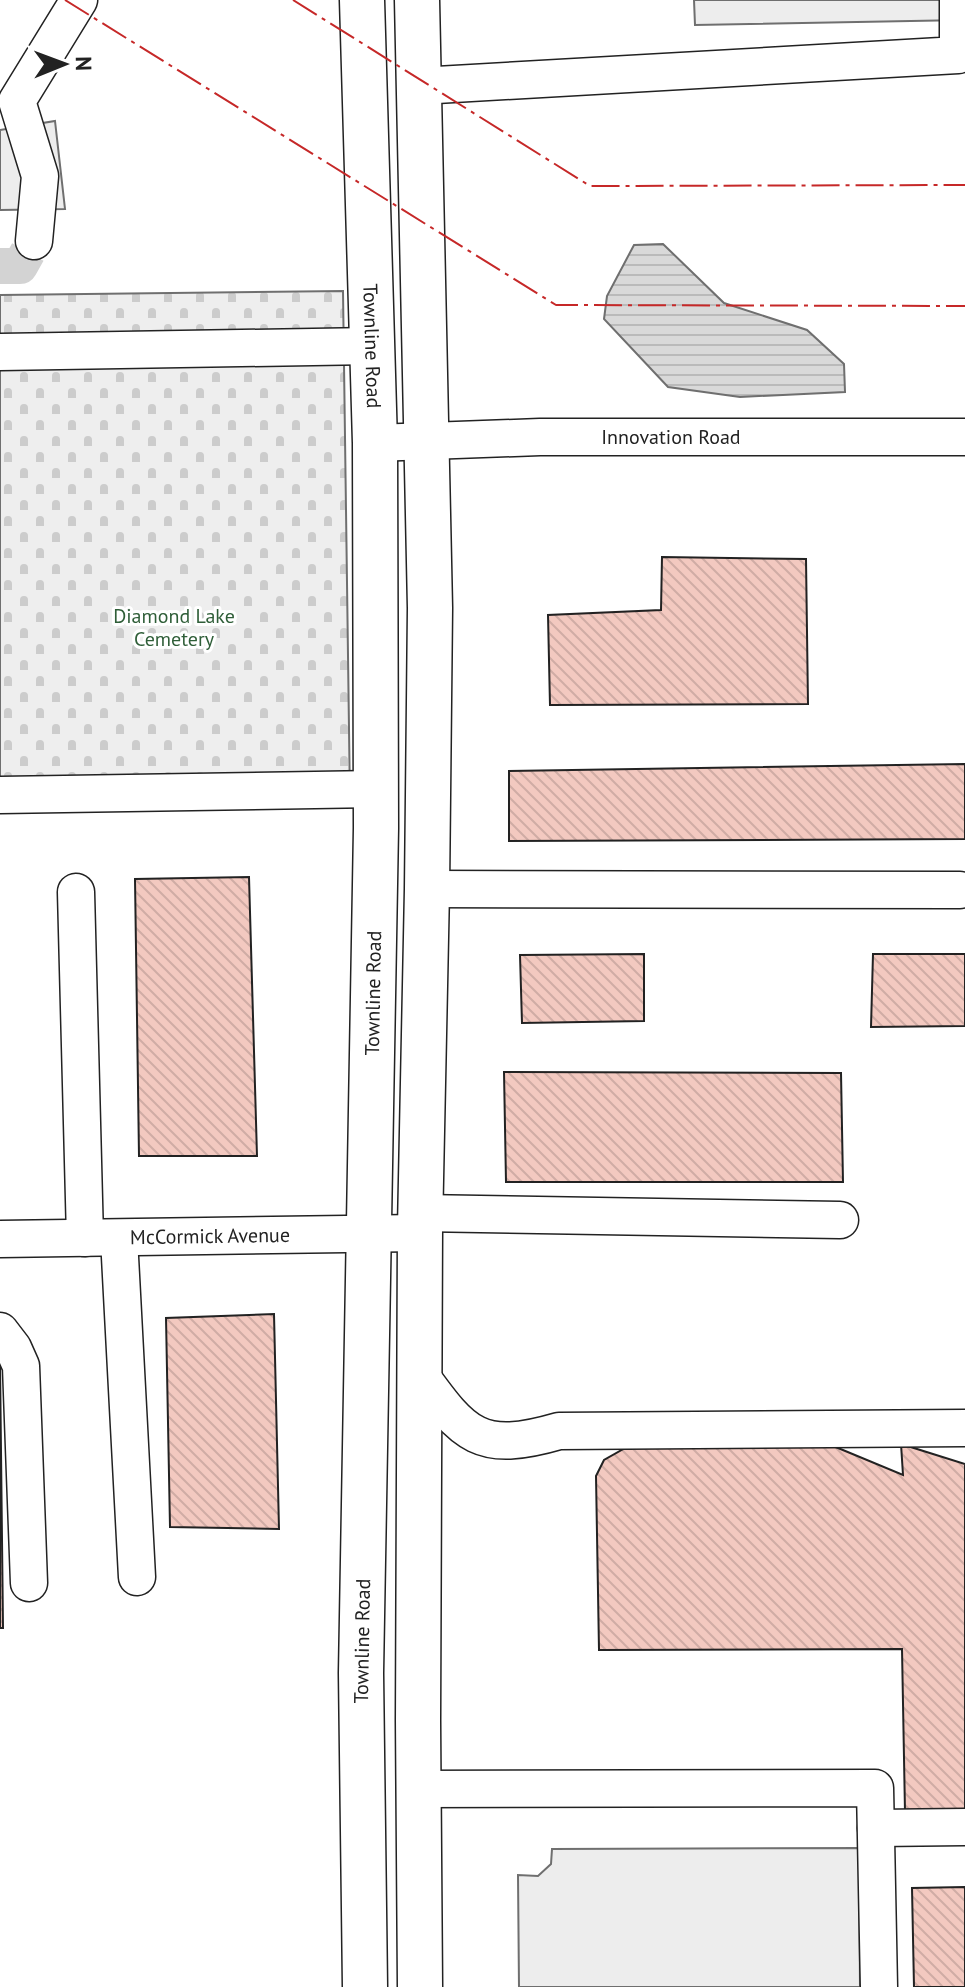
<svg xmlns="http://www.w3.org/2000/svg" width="965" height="1987" viewBox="0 0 965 1987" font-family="'PT Sans',sans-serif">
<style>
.cemetery{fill:url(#cemetery-stones);stroke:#6f6f6f;stroke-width:2}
.parking{fill:#ededed;stroke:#6f6f6f;stroke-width:2}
.water{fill:url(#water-rules);stroke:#6f6f6f;stroke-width:2}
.building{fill:url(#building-back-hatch);stroke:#222;stroke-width:2}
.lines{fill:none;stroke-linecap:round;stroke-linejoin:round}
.minor-tunnel{stroke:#d3d3d3;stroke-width:36;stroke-dasharray:36 18;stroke-linecap:butt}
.minor-casing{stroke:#222;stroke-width:39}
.major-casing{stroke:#222;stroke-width:47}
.minor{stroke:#fff;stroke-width:36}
.major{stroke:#fff;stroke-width:44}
.power{stroke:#c62828;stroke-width:2;stroke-dasharray:28 6 4 6;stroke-linecap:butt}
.labels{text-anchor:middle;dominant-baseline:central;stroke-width:6;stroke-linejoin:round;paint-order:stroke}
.street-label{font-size:20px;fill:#222;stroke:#fff}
.park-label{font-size:20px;fill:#2f5e38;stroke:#fff}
</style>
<defs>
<pattern id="cemetery-stones" width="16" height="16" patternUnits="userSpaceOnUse" patternTransform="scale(2)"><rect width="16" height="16" fill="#eee"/><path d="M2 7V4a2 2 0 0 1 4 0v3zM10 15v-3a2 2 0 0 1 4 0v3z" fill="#ccc"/></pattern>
<pattern id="water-rules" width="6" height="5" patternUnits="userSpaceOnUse" patternTransform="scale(2)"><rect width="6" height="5" fill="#d9d9d9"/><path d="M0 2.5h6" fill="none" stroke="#bababa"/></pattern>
<pattern id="building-back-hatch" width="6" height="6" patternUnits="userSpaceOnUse" patternTransform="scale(2)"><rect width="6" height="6" fill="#f3c9c0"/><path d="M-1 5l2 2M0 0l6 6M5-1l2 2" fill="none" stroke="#d0aca5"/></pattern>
</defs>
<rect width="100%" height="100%" fill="#fff"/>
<polygon class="cemetery" points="343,291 350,801 0,805 0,295"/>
<g class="parking">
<polygon points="694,0 965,0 965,20 695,25"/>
<polygon points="55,121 65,209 0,210 0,130"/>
<polygon points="859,1848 860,1987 519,1987 518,1875 538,1876 551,1864 552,1849"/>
</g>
<polygon class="water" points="663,244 724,303 807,330 844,364 845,392 740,397 668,387 604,319 607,296 634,245"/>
<g class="building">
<polygon points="662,557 806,559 808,704 550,705 548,615 661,610"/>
<polygon points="965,764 965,839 509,841 509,771"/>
<polygon points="249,877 257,1156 139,1156 135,879"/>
<polygon points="644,954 644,1021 522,1023 520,955"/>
<polygon points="873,954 965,954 965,1026 871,1027"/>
<polygon points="504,1072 841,1073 843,1182 506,1182"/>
<polygon points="274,1314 279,1529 170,1527 166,1318"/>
<polygon points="0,1363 3,1628 0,1628"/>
<polygon points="826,1443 903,1475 901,1444 965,1464 965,1811 905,1812 902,1649 599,1650 596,1476 604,1460 627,1447"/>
<polygon points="965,1887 965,1987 914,1987 912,1888"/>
</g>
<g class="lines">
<polyline class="minor-tunnel" points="0,266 20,266 34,241"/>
<defs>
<g id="minor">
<polyline points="419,86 958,55 958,0"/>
<polyline points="34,241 40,176 17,101 79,0"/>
<polyline points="0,352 372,346"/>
<path id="s1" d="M 375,443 L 540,437 L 965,437"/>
<polyline points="0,795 376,789"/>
<polyline points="427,889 960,890"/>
<polyline points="76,892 85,1238"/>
<polyline points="420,1213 840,1220"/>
<polyline points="119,1238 137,1577"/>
<path id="s2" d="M 0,1239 L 420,1233"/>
<polyline points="0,1331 13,1348 21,1366 29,1583"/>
<path d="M 419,1373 C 464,1436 480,1454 559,1431 L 965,1428"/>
<polyline points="418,1789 875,1788 879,1987"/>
<polyline points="876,1828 965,1827"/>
</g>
<g id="major">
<path id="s3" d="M 362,0 L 375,443 L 376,828 L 361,1673 L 365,1987"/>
<polyline points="417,0 430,608 427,889 420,1228 418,1720 420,1987"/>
</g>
</defs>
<use href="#minor" class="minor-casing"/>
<use href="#major" class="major-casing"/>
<use href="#minor" class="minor"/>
<use href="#major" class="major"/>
<g class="power">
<polyline points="65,0 556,305 965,306"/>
<polyline points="293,0 590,186 965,185"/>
</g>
</g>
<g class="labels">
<g class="street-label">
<text stroke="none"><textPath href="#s3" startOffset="346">Townline Road</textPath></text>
<text stroke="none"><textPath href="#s1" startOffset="296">Innovation Road</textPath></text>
<text transform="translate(373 993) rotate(-89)">Townline Road</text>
<text stroke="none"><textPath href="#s2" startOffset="210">McCormick Avenue</textPath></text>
<text transform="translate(362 1641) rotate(-89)">Townline Road</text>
</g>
<g class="park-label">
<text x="174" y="616">Diamond Lake<tspan x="174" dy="23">Cemetery</tspan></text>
</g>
</g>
<g transform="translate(64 64) rotate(89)" stroke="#ffffff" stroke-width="6" paint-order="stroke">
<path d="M0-6L14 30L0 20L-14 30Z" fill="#222222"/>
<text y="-12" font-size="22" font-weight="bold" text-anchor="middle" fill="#222222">N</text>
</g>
</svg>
